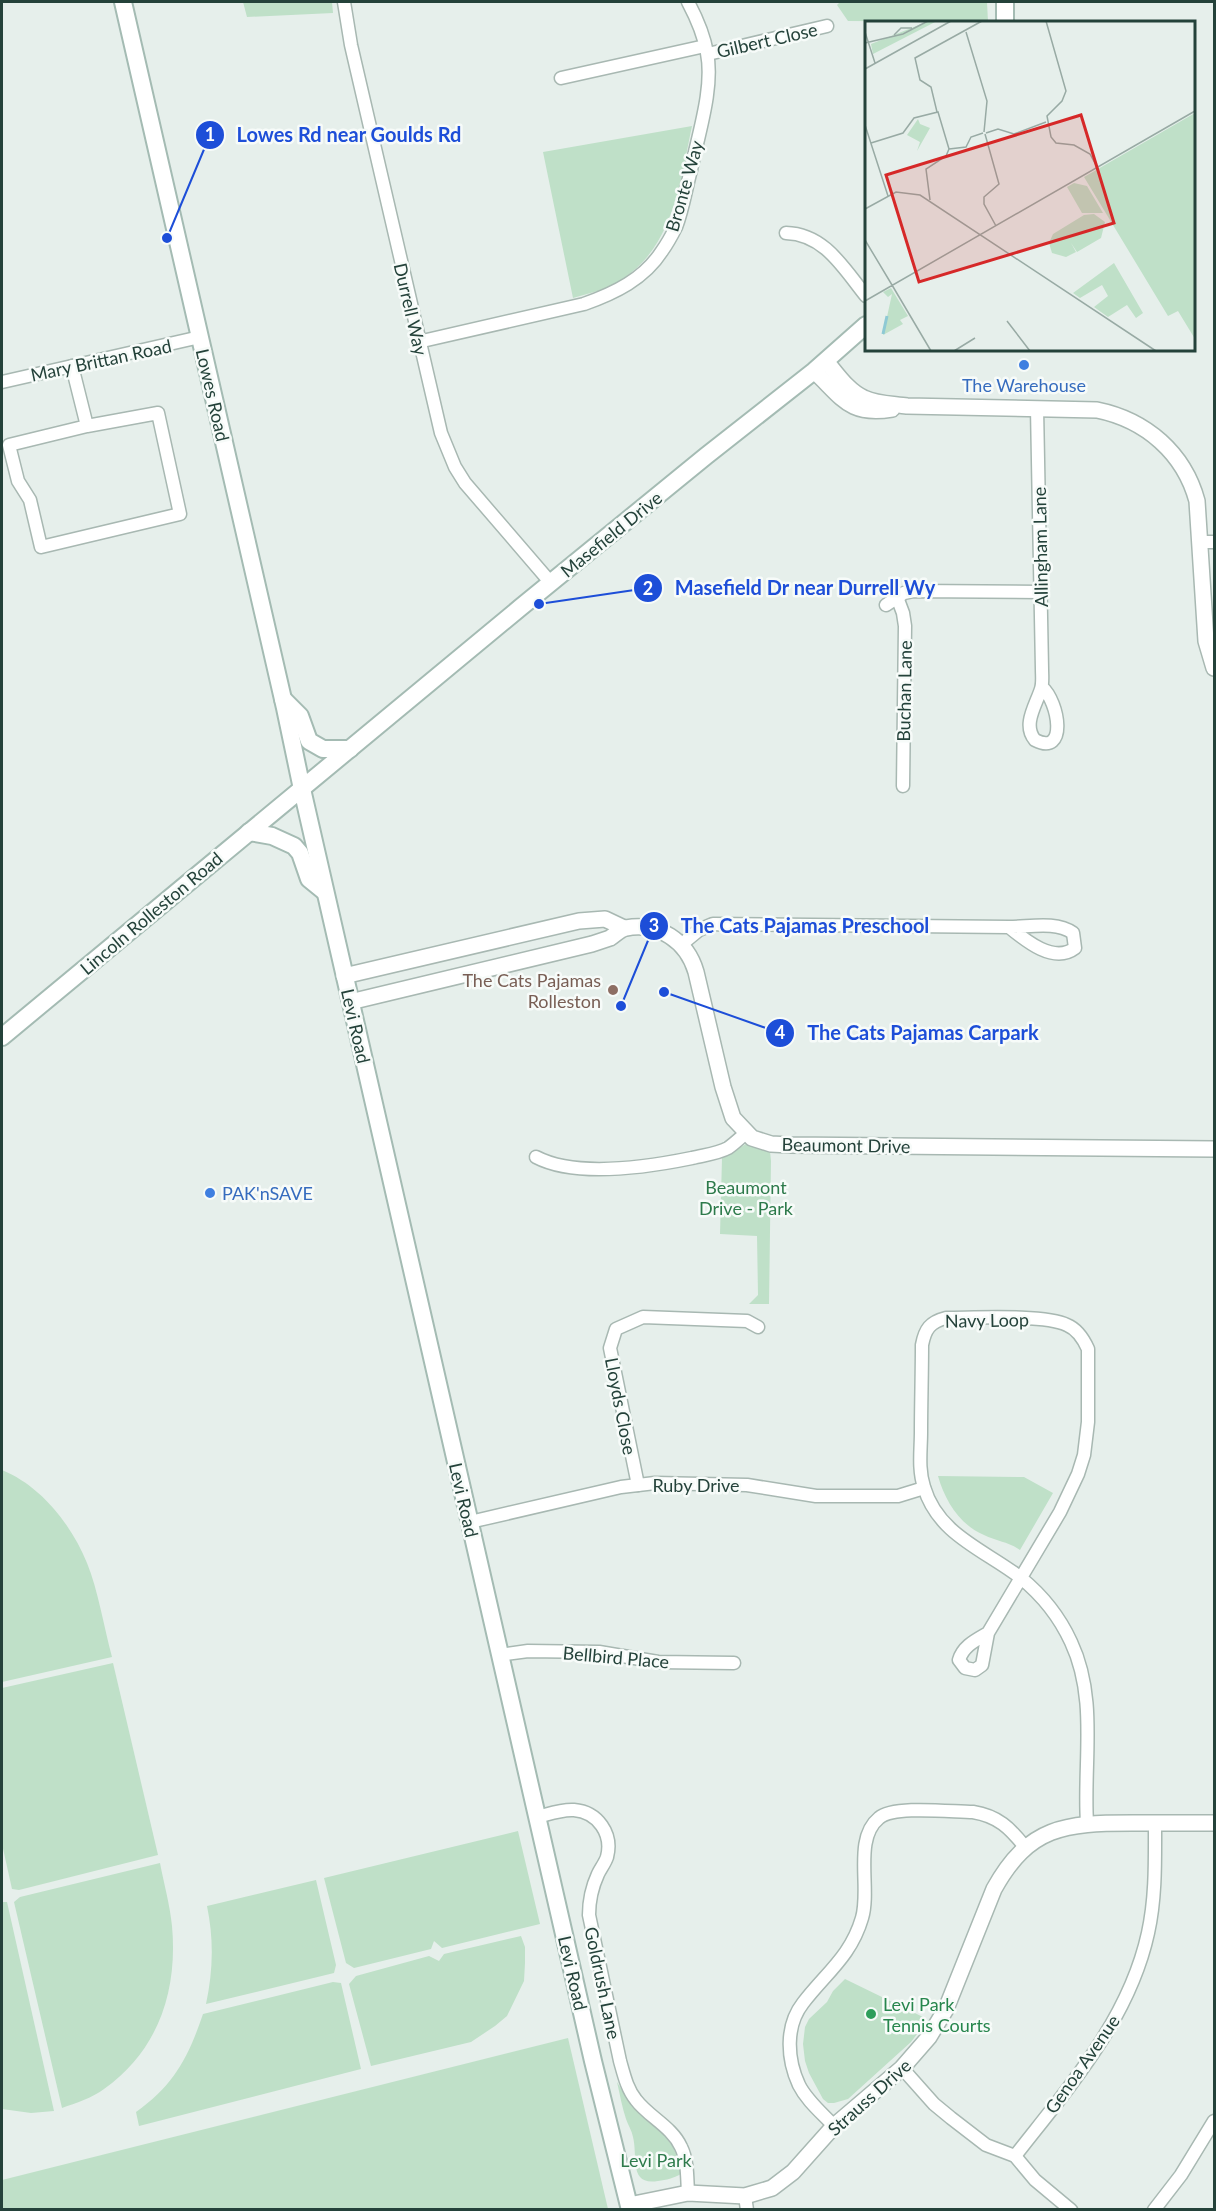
<svg xmlns="http://www.w3.org/2000/svg" width="1216" height="2211" viewBox="0 0 1216 2211" font-family="Lato,sans-serif">
<style>
.green{fill:#bfe0c8}
.lines{fill:none;stroke-linecap:round;stroke-linejoin:round}
.minor-casing{stroke:#a8b8b2;stroke-width:15}
.tertiary-casing{stroke:#a8b8b2;stroke-width:18}
.secondary-casing{stroke:#a4bbb3;stroke-width:20}
.minor{stroke:#fff;stroke-width:12}
.tertiary{stroke:#fff;stroke-width:15}
.secondary{stroke:#fff;stroke-width:16}
.shop-dot{fill:#3f7fe0;stroke:#f7fbf9;stroke-width:2}
.education-dot{fill:#8d6e63;stroke:#f7fbf9;stroke-width:2}
.leisure-dot{fill:#2e9e5b;stroke:#f7fbf9;stroke-width:2}
.labels{text-anchor:middle;dominant-baseline:central;stroke-width:5;stroke-linejoin:round;paint-order:stroke}
.street-label{font-size:18px;fill:#24423a;stroke:#f7fbf9}
.shop-label{font-size:18px;fill:#366cbe;stroke:#f7fbf9}
.education-label{font-size:18px;fill:#785e54;stroke:#f7fbf9;text-anchor:end}
.park-label{font-size:18px;fill:#2d7a4b;stroke:#f7fbf9}
.leisure-label{font-size:18px;fill:#27864d;stroke:#f7fbf9;text-anchor:start}
.inset-river{fill:none;stroke:#8ec9d4;stroke-width:3}
.inset-road{fill:none;stroke:#98aaa4;stroke-width:1.5}
.view{fill:#d62828;fill-opacity:0.15;stroke:#d62828;stroke-width:3}
.inset-edge{fill:none;stroke:#24423a;stroke-width:3}
.leader{fill:none;stroke:#1d4ed8;stroke-width:2}
.callout-dot{fill:#1d4ed8;stroke:#f7fbf9;stroke-width:2}
.mark-label{font-size:18px;text-anchor:middle;font-weight:bold;fill:#fff}
.callout-label{font-size:20px;text-anchor:middle;font-weight:bold;fill:#1d4ed8;stroke:#f7fbf9;stroke-width:5;stroke-linejoin:round;paint-order:stroke}
</style>
<rect width="100%" height="100%" fill="#e6efeb"/>
<g class="green">
<polygon points="243,2 332,2 333,13 247,17"/>
<polygon points="840,2 987,2 988,22 848,21 837,5"/>
<path d="M 692,126 C 680,182 674,246 621,280 C 607,290 589,293 573,298 L 543,152 Z"/>
<polygon points="746,1144 770,1151 771,1161 769,1304 749,1304 758,1295 757,1236 720,1234 722,1158"/>
<path d="M 2,1470 C 41,1486 71,1524 87,1563 C 98,1590 104,1627 112,1657 L 2,1682 Z"/>
<path d="M 938,1476 L 1024,1477 L 1053,1493 L 1020,1550 C 1009,1542 996,1541 984,1535 C 960,1525 945,1501 938,1476 Z"/>
<polygon points="113,1663 158,1855 19,1890 12,1889 2,1844 2,1688"/>
<polygon points="518,1831 540,1924 442,1948 434,1941 431,1949 354,1968 346,1963 324,1878"/>
<path d="M 160,1863 C 164,1884 170,1905 172,1926 C 178,1991 158,2051 104,2089 C 92,2098 76,2103 62,2108 L 14,1902 L 20,1897 Z"/>
<path d="M 316,1880 L 336,1965 L 334,1973 L 206,2004 C 213,1971 214,1940 207,1906 Z"/>
<polygon points="2,1902 7,1902 54,2111 31,2113 2,2109"/>
<polygon points="521,1936 525,1947 525,1963 524,1981 507,2016 495,2026 471,2042 371,2066 349,1984 356,1976 429,1956 439,1961 444,1954"/>
<polygon points="845,1979 925,2018 920,2030 911,2042 848,2099 834,2103 828,2103 823,2099 809,2073 805,2061 803,2044 805,2027 809,2019 827,2002 833,1991"/>
<path d="M 333,1982 L 341,1983 L 361,2069 L 139,2126 L 136,2112 C 174,2085 188,2058 203,2014 Z"/>
<polygon points="568,2038 608,2209 2,2209 2,2180"/>
<path d="M 617,2082 C 624,2093 630,2105 639,2113 C 662,2133 677,2141 681,2174 C 673,2178 667,2180 658,2181 C 628,2186 638,2156 633,2137 C 632,2131 628,2125 626,2119 C 622,2107 620,2095 617,2082 Z"/>
</g>
<g class="lines">
<defs>
<g id="minor">
<polyline points="344,2 351,45 441,433 455,467 465,483 551,583"/>
<polyline points="708,54 827,26"/>
<polyline points="561,78 705,46"/>
<path d="M 786,233 C 825,234 844,269 866,296"/>
<path d="M 418,342 L 584,304 C 615,293 644,279 662,251 C 667,244 672,235 676,227 C 683,209 686,188 691,170 C 698,135 714,88 707,53 C 704,35 696,17 688,2"/>
<polyline points="72,366 87,426 158,413 180,514 41,547 30,500 18,481 9,445 87,426"/>
<polyline points="2,382 200,337"/>
<path d="M 1037,408 L 1042,669 C 1042,676 1043,683 1041,689 C 1036,705 1022,725 1035,740 C 1068,757 1059,702 1042,687"/>
<polyline points="1201,542 1214,542"/>
<polyline points="897,597 903,613 905,626 903,786"/>
<polyline points="886,605 904,593 914,591 1041,592"/>
<path d="M 682,944 L 699,930 L 713,924 L 1009,927 C 1030,927 1056,921 1073,933 L 1075,948 C 1054,964 1026,941 1009,927"/>
<path d="M 536,1157 C 576,1178 648,1167 692,1158 C 703,1155 717,1154 728,1148 C 734,1144 740,1138 746,1133"/>
<polyline points="638,1485 610,1348 616,1329 643,1317 747,1321 758,1327"/>
<polyline points="470,1522 621,1487 655,1483 747,1485 816,1496 898,1496 924,1488"/>
<path d="M 988,1633 C 976,1640 963,1646 959,1660 L 965,1668 L 975,1670 L 982,1665 L 988,1633 L 1060,1512 L 1078,1474 L 1084,1455 L 1088,1422 L 1088,1349 C 1083,1338 1077,1329 1067,1325 C 1045,1314 974,1318 946,1318 C 930,1322 925,1329 922,1345 C 922,1374 921,1403 921,1432 C 921,1450 918,1469 924,1487 C 938,1535 985,1550 1021,1578 C 1043,1596 1060,1618 1071,1642 C 1098,1699 1083,1763 1087,1823"/>
<polyline points="499,1655 528,1651 599,1652 658,1662 734,1663"/>
<path d="M 537,1817 C 549,1814 562,1809 574,1810 C 598,1812 613,1834 607,1857 C 605,1863 601,1868 598,1874 C 592,1887 589,1900 589,1915 L 620,2061 C 624,2075 627,2089 636,2100 C 649,2117 672,2127 681,2147 C 688,2161 687,2178 688,2193"/>
<polyline points="902,2068 934,2104 951,2118 986,2145 1015,2156 1035,2180 1071,2210"/>
<path d="M 834,2126 C 822,2113 807,2101 799,2085 C 787,2059 785,2026 803,2003 C 826,1973 851,1956 862,1918 C 871,1888 853,1839 879,1818 C 894,1805 952,1812 973,1812 C 998,1816 1010,1828 1025,1847"/>
<path d="M 1015,2156 C 1068,2088 1129,2020 1148,1933 C 1156,1897 1155,1860 1155,1823"/>
<polyline points="745,2196 747,2210"/>
<polyline points="1154,2210 1181,2175 1214,2121"/>
</g>
<g id="tertiary">
<path d="M 826,361 C 837,374 848,391 864,398 C 876,404 893,404 907,406 L 1097,410 C 1146,420 1184,453 1197,501 L 1206,641 L 1214,668"/>
<path d="M 814,371 C 843,398 849,416 892,409"/>
<polyline points="344,976 579,921 605,919 624,928"/>
<path d="M 350,1002 L 592,944 C 598,942 604,940 610,938 C 615,935 620,929 626,928 C 659,922 687,941 696,972 L 723,1087 L 733,1118 L 752,1138 L 771,1144 L 790,1145 L 1214,1149"/>
<path d="M 629,2205 L 688,2193 L 745,2196 L 772,2188 L 793,2172 L 834,2126 L 902,2068 L 929,2037 L 946,2009 L 994,1889 C 1029,1826 1065,1823 1132,1823 C 1159,1823 1187,1823 1214,1823"/>
</g>
<g id="secondary">
<polyline points="123,2 285,708 302,789 593,2061 630,2210"/>
<polyline points="1005,2 1005,22"/>
<polyline points="283,699 300,716 309,741 323,749 350,749"/>
<polyline points="249,832 272,836 294,846 300,853 309,879 325,892"/>
<polyline points="2,1037 521,607 706,456 814,371 866,325"/>
</g>
</defs>
<use href="#minor" class="minor-casing"/>
<use href="#tertiary" class="tertiary-casing"/>
<use href="#secondary" class="secondary-casing"/>
<use href="#minor" class="minor"/>
<use href="#tertiary" class="tertiary"/>
<use href="#secondary" class="secondary"/>
</g>
<g class="shop-dot">
<circle cx="1024" cy="365" r="6"/>
<circle cx="210" cy="1193" r="6"/>
</g>
<circle class="education-dot" cx="613" cy="990" r="6"/>
<circle class="leisure-dot" cx="871" cy="2014" r="6"/>
<g class="labels">
<g class="street-label">
<text transform="translate(767 40) rotate(-13)">Gilbert Close</text>
<text transform="translate(684 186) rotate(-74)">Bronte Way</text>
<text transform="translate(411 309) rotate(77)">Durrell Way</text>
<text transform="translate(101 360) rotate(-12)">Mary Brittan Road</text>
<text transform="translate(213 395) rotate(77)">Lowes Road</text>
<text transform="translate(611 534) rotate(-39)">Masefield Drive</text>
<text transform="translate(1040 547) rotate(-91)">Allingham Lane</text>
<text transform="translate(904 691) rotate(-89)">Buchan Lane</text>
<text transform="translate(151 913) rotate(-40)">Lincoln Rolleston Road</text>
<text transform="translate(356 1026) rotate(77)">Levi Road</text>
<text transform="translate(846 1145) rotate(1)">Beaumont Drive</text>
<text transform="translate(987 1320) rotate(-1)">Navy Loop</text>
<text transform="translate(621 1406) rotate(79)">Lloyds Close</text>
<text x="696" y="1485">Ruby Drive</text>
<text transform="translate(464 1500) rotate(77)">Levi Road</text>
<text transform="translate(616 1657) rotate(5)">Bellbird Place</text>
<text transform="translate(573 1973) rotate(77)">Levi Road</text>
<text transform="translate(603 1983) rotate(78)">Goldrush Lane</text>
<text transform="translate(1082 2064) rotate(-55)">Genoa Avenue</text>
<text transform="translate(869 2097) rotate(-42)">Strauss Drive</text>
</g>
<g class="shop-label">
<text x="1024" y="385">The Warehouse</text>
<text x="222" y="1193" text-anchor="start">PAK'nSAVE</text>
</g>
<g class="education-label">
<text x="601" y="980">The Cats Pajamas<tspan x="601" dy="21">Rolleston</tspan></text>
</g>
<g class="park-label">
<text x="746" y="1187">Beaumont<tspan x="746" dy="21">Drive - Park</tspan></text>
<text x="656" y="2160">Levi Park</text>
</g>
<g class="leisure-label">
<text x="883" y="2004">Levi Park<tspan x="883" dy="21">Tennis Courts</tspan></text>
</g>
</g>
<g transform="translate(865 21)">
<rect width="330" height="330" fill="#e6efeb"/>
<path d="M 64,0 L 72,0 L 8,33 L 6,23 ZM 330,92 L 330,318 L 313,290 L 303,295 L 219,156 ZM 53,98 L 55,103 L 65,107 L 52,130 L 55,121 L 42,114 ZM 209,162 L 222,165 L 238,192 L 217,192 L 202,166 ZM 229,193 L 240,201 L 236,217 L 212,231 L 206,222 L 211,231 L 201,236 L 187,232 L 184,222 L 188,213 L 219,194 ZM 249,242 L 278,292 L 271,297 L 262,284 L 243,296 L 229,286 L 243,275 L 237,264 L 215,277 L 208,272 ZM 26,267 L 43,295 L 35,299 L 38,303 L 18,314 L 27,273 L 23,276 L 18,271 Z" fill="#bfe0c8"/>
<path class="inset-river" d="M 18,313 L 22,295"/>
<path class="inset-road" d="M 181,0 L 201,70 L 197,80 L 182,95 L 186,116 L 191,122 L 209,124 L 225,133 L 232,146M 0,11 L 10,42M 101,11 L 122,80 L 119,111M 29,14 L 36,7 L 47,7M 0,22 L 38,13 L 63,0M 0,48 L 86,0M 72,91 L 66,66 L 55,59 L 50,37 L 117,0M 0,104 L 23,175M 121,112 L 133,108 L 149,113 L 181,101M 120,113 L 134,163 L 119,176 L 119,183 L 131,205M 6,122 L 38,112 L 49,97 L 73,91 L 84,128 L 81,135 L 61,148 L 65,179M 84,128 L 101,126 L 106,116 L 118,112M 0,188 L 31,171 L 55,174 L 291,330M 0,219 L 27,264M 27,264 L 66,330M 0,280 L 330,90M 142,300 L 165,330M 89,330 L 110,317"/>
<path class="view" d="M 216,94 L 249,202 L 54,261 L 21,154 Z"/>
<rect width="330" height="330" class="inset-edge"/>
</g>
<path class="leader" d="M167 238L210 135M539 604L648 588M621 1006L654 926M664 992L780 1033"/>
<g class="callout-dot">
<circle cx="167" cy="238" r="6"/>
<circle cx="539" cy="604" r="6"/>
<circle cx="621" cy="1006" r="6"/>
<circle cx="664" cy="992" r="6"/>
<circle cx="210" cy="135" r="15"/>
<circle cx="648" cy="588" r="15"/>
<circle cx="654" cy="926" r="15"/>
<circle cx="780" cy="1033" r="15"/>
</g>
<g class="mark-label">
<text x="210" y="141">1</text>
<text x="648" y="595">2</text>
<text x="654" y="932">3</text>
<text x="780" y="1039">4</text>
</g>
<g class="callout-label">
<text x="349" y="142">Lowes Rd near Goulds Rd</text>
<text x="805" y="595">Masefield Dr near Durrell Wy</text>
<text x="805" y="933">The Cats Pajamas Preschool</text>
<text x="923" y="1040">The Cats Pajamas Carpark</text>
</g>
<rect width="1216" height="2211" fill="none" stroke="#24423a" stroke-width="6"/>
</svg>
